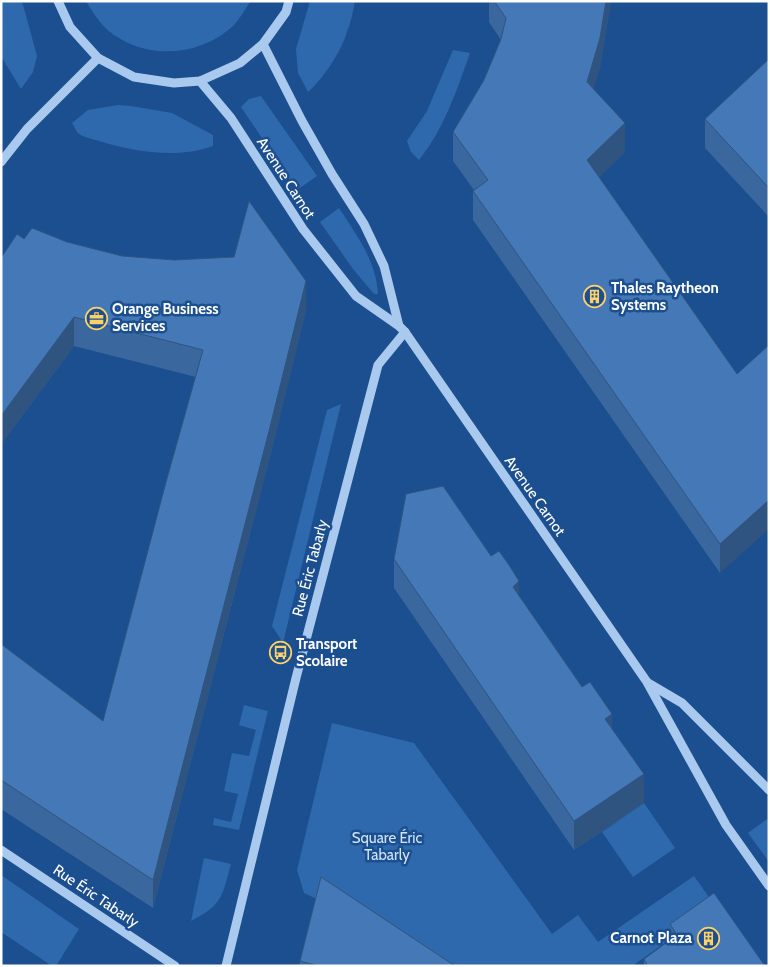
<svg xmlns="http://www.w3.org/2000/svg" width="770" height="967" viewBox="0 0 770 967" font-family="Cabin,sans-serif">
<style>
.green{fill:#2e69ad}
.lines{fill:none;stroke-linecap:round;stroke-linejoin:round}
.minor{stroke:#a9c9ee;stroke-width:9}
.wall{fill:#3a679d}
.shaded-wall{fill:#305480}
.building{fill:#4478b7;stroke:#305480}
.labels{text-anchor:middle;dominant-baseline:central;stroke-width:5;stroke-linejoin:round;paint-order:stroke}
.street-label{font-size:15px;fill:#fff;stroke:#1b4f8f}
.poi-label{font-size:15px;font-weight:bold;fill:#fff;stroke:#1b4f8f;text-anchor:start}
.park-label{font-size:15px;fill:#cfe3fa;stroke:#1b4f8f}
</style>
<rect width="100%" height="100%" fill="#1b4f8f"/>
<g class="green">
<polygon points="1,1 22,1 37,56 33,72 21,89 1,56"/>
<path d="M 86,1 L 251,1 C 245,9 240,19 233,26 C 203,54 154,60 119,38 C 104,30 94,15 86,1 Z"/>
<path d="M 310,1 L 355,1 C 353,12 351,22 347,32 C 341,52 323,79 308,92 L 298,73 L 296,49 Z"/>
<path d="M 453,50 L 470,53 C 457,90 444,129 419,160 L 411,152 L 407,141 L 427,111 Z"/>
<polygon points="261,96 317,176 297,190 241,107 249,99"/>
<path d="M 118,105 L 131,106 L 172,113 L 213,135 L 213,146 C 177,159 135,152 99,141 C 93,139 82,137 78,133 C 75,130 74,125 72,123 L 88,110 Z"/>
<path d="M 339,208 C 357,236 376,260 378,294 L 374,294 L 353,269 L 320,222 Z"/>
<polygon points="341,404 283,643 272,626 327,410"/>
<polygon points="244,705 268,711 239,830 213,825 214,818 231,822 238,794 224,791 232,753 249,756 256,730 239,725"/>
<polygon points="332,723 414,743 552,934 578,915 598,942 694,876 716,907 632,966 418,966 321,901 304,893 297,870"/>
<polygon points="644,803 675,848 633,877 602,832"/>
<polygon points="767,819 769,822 769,862 748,833"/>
<path d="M 204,858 L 231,864 C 222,896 223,905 191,921 Z"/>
<polygon points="1,875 79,929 56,966 52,966 1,932"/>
</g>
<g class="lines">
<g class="minor">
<polyline points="58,1 70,27 98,58 134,77 174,83 200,81 240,63 263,44 286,12 289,1"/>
<polyline points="263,44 302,121 332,174 364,224 384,266 399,326"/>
<polyline points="200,81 231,118 303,229 356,296 399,326 405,332 647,682 726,825 769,886"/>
<polyline points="1,162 27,129 98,58"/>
<polyline points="648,683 682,703 769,790"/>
<polyline points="1,850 175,966"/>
<polyline points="226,966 296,678 378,365 405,332"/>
</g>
</g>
<g class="wall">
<polygon points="489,1 611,1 600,67 593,89 625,152 599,177 737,374 720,573 473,220 473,191 474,190 453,161 453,132 484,80 501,40 489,22"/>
<polygon points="769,59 769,217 705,148 705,119"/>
<polygon points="24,239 67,242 122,256 149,259 174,260 234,257 306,310 269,460 153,908 1,809 1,644 103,721 196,377 74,346 1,444 1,258"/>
<polygon points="491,556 612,729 644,803 574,850 394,588 394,559"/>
<polygon points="670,924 765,966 644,966 644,959 670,941"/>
<polygon points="300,961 455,966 300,966"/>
</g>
<g class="shaded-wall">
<polygon points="606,1 611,1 600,67 587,111 587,82"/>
<polygon points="625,123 625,152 587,189 587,160"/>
<polygon points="306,281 306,310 269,460 153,908 153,880"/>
<polygon points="74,317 74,346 1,444 1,416"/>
<polygon points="769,500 769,529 720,573 720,544"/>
<polygon points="519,581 519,610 513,587"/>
<polygon points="612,714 612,743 605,719"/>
<polygon points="644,774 644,803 574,850 574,821"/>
</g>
<g class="building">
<polygon points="494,1 606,1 600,38 587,82 625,123 587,160 737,374 769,345 769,500 720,544 473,191 488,180 453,132 484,80 501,39 506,18"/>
<polygon points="769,59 769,188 705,119"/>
<polygon points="249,201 306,281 269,431 153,880 1,780 1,644 103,721 166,482 203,350 74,317 1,416 1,258 17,234 24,239 32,228 67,242 122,256 174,260 234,257"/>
<polygon points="443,486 491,556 499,551 509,565 519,581 513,587 582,687 590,682 612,714 605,719 644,774 574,821 394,559 406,494"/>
<polygon points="321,877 455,966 319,966 300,961"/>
<polygon points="714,893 765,966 648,966 644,959 677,935 670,924"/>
</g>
<defs>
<symbol id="building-ring" viewBox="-11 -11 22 22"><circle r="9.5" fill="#1b4f8f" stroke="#ffd166" stroke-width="1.5"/><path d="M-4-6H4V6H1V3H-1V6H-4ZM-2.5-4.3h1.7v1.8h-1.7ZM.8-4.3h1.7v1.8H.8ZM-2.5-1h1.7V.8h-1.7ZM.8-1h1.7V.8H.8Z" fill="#ffd166"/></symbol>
<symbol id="office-ring" viewBox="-11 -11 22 22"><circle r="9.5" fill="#1b4f8f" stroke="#ffd166" stroke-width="1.5"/><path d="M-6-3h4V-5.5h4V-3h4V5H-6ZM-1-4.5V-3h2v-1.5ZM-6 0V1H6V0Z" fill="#ffd166"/></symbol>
<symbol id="bus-ring" viewBox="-11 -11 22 22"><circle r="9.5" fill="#1b4f8f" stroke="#ffd166" stroke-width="1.5"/><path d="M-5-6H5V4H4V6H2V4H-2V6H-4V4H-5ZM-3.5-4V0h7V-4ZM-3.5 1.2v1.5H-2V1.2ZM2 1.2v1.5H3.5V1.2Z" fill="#ffd166"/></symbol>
</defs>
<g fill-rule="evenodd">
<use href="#building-ring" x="582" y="284" width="25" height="25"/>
<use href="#office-ring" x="84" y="306" width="25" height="25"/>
<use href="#bus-ring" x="268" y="640" width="25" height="25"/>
<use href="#building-ring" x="696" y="926" width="25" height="25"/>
</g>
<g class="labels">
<g class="street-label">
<text transform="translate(286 178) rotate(57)">Avenue Carnot</text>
<text transform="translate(535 496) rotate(55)">Avenue Carnot</text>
<text transform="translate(310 568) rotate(-75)">Rue Éric Tabarly</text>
<text transform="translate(96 896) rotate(34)">Rue Éric Tabarly</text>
</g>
<g class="poi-label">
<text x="611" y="288">Thales Raytheon<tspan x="611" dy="17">Systems</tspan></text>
<text x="112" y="309">Orange Business<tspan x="112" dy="17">Services</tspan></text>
<text x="296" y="644">Transport<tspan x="296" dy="17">Scolaire</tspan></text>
<text x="692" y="938" text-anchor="end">Carnot Plaza</text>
</g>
<g class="park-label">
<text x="387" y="838">Square Éric<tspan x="387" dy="17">Tabarly</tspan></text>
</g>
</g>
<rect width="770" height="967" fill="none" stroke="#ffffff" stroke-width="5"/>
</svg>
